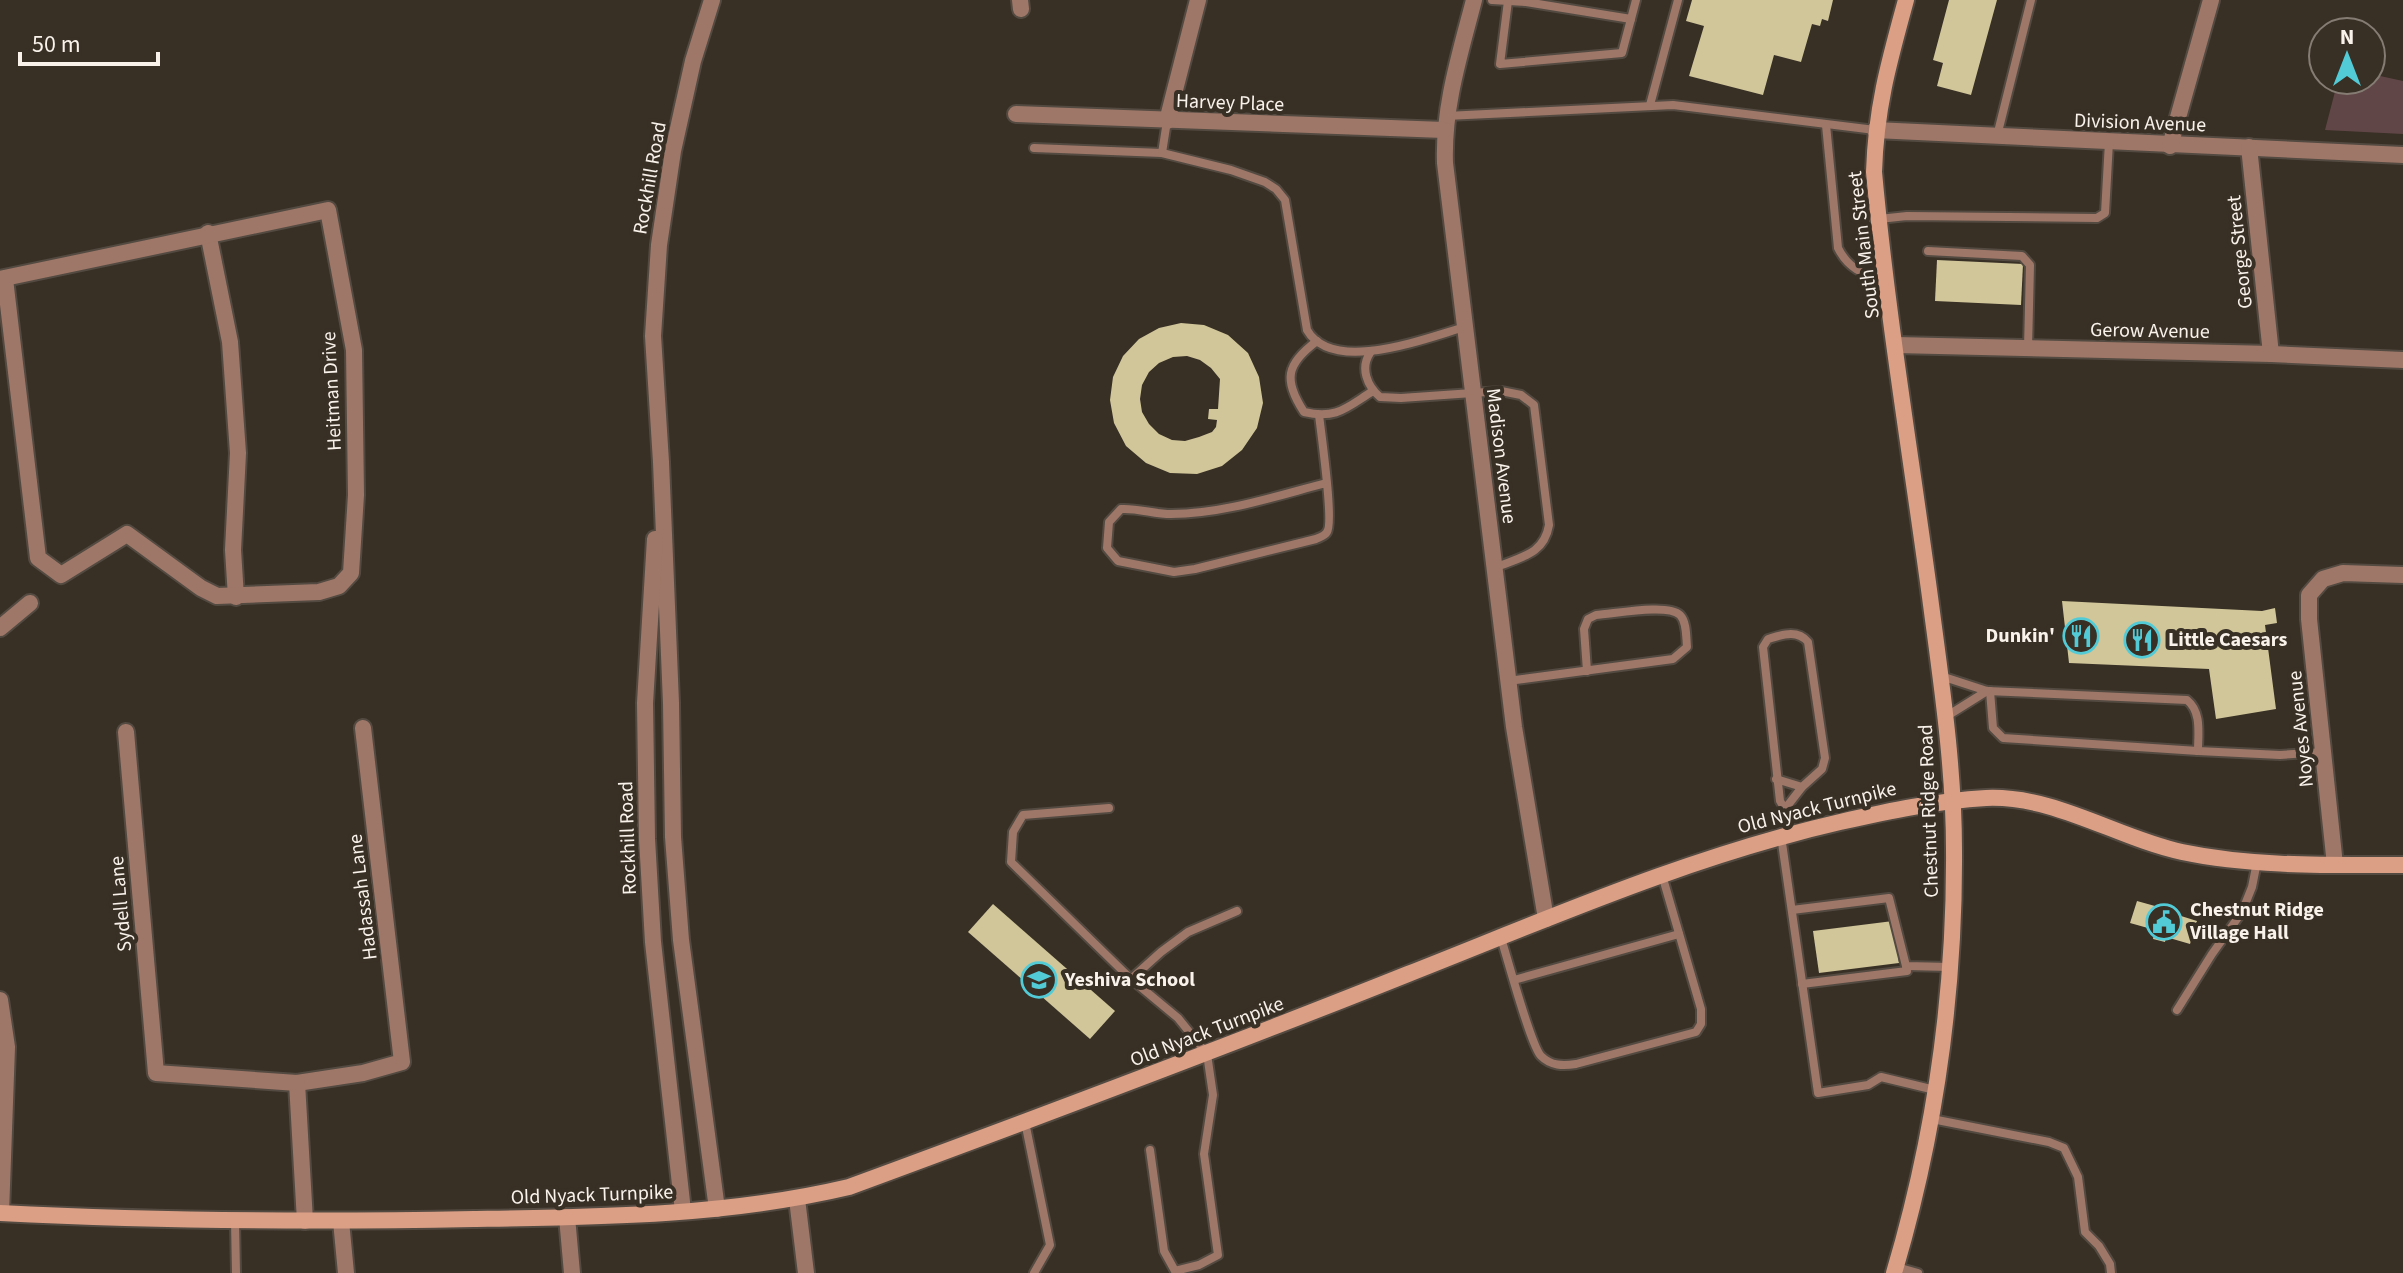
<svg xmlns="http://www.w3.org/2000/svg" width="2403" height="1273" viewBox="0 0 2403 1273" font-family="'Source Sans 3',sans-serif">
<style>
.green{fill:#614647}
.building{fill:#d0c69a;fill-rule:evenodd}
.lines{fill:none;stroke-linecap:round;stroke-linejoin:round}
.lane-casing{stroke:#534a41;stroke-width:12}
.street-casing{stroke:#534a41;stroke-width:20}
.secondary-casing{stroke:#534a41;stroke-width:20}
.lane{stroke:#9e7768;stroke-width:8}
.street{stroke:#9e7768;stroke-width:16}
.secondary{stroke:#db9f85;stroke-width:16}
.labels{text-anchor:middle;dominant-baseline:central;stroke-width:8;stroke-linejoin:round;paint-order:stroke}
.street-label{font-size:20px;fill:#f8f2eb;stroke:#382f25}
.poi-label{font-size:20px;font-weight:bold;fill:#f8f2eb;stroke:#382f25;text-anchor:start}
</style>
<rect width="100%" height="100%" fill="#382f25"/>
<polygon class="green" points="2371,74 2403,81 2403,134 2325,130 2338,80 2371,80"/>
<g class="building">
<polygon points="1692,0 1833,0 1828,21 1822,19 1820,26 1812,24 1801,62 1774,55 1763,95 1689,76 1704,26 1686,21"/>
<polygon points="1949,0 1997,0 1971,95 1937,86 1943,63 1933,60"/>
<polygon points="1937,260 2023,264 2021,305 1935,301"/>
<path d="M 1181,323 L 1204,325 L 1228,335 L 1248,353 L 1259,377 L 1263,403 L 1257,428 L 1242,450 L 1222,466 L 1197,474 L 1170,473 L 1146,463 L 1126,446 L 1114,423 L 1110,400 L 1113,377 L 1123,356 L 1139,339 L 1159,328 ZM 1187,356 L 1200,360 L 1211,368 L 1220,379 L 1218,409 L 1209,409 L 1208,419 L 1217,420 L 1216,427 L 1212,432 L 1199,437 L 1185,441 L 1172,440 L 1159,434 L 1149,424 L 1142,412 L 1140,399 L 1142,385 L 1149,372 L 1159,363 L 1173,357 Z"/>
<polygon points="2062,601 2262,611 2275,608 2277,623 2265,625 2276,709 2216,719 2209,669 2069,663"/>
<polygon points="2137,901 2155,906 2153,914 2160,916 2162,910 2197,921 2190,944 2166,937 2165,942 2153,939 2155,930 2130,923"/>
<polygon points="993,904 1115,1011 1090,1039 968,932"/>
<polygon points="1893,921 1899,963 1819,973 1813,931"/>
</g>
<g class="lines">
<defs>
<g id="lane">
<polyline points="1492,0 1526,2"/>
<polyline points="1526,0 1526,2 1631,19"/>
<polyline points="1508,1 1500,64 1622,53 1636,0"/>
<polyline points="1650,105 1678,0"/>
<polyline points="1446,116 1673,105 1875,130"/>
<path d="M 1826,125 L 1838,248 C 1847,266 1863,277 1885,277"/>
<polyline points="1997,136 2031,0"/>
<path d="M 1034,148 L 1162,153 L 1231,170 L 1265,182 L 1276,189 L 1285,200 L 1307,330 C 1333,375 1426,338 1465,327"/>
<polyline points="1162,153 1167,121"/>
<polyline points="1879,219 1907,216 2097,218 2105,213 2109,142"/>
<polyline points="1928,251 2022,256 2030,265 2028,348"/>
<path d="M 1317,341 C 1286,364 1283,380 1304,412 C 1337,420 1347,407 1373,391"/>
<path d="M 1370,353 C 1360,368 1367,386 1380,397 L 1401,398 L 1501,391 L 1521,395 L 1534,405 L 1549,525 C 1544,555 1520,557 1494,568"/>
<path d="M 1319,415 C 1321,432 1334,523 1327,532 C 1325,536 1320,537 1316,539 L 1195,569 L 1174,572 L 1118,561 L 1107,548 L 1109,522 L 1121,509 C 1138,508 1154,514 1171,514 C 1223,514 1276,496 1326,483"/>
<path d="M 1941,676 L 1987,691 L 2187,700 C 2202,712 2198,734 2198,751 L 2280,755 L 2323,752"/>
<path d="M 1508,681 L 1673,659 L 1687,647 C 1686,637 1687,622 1680,615 C 1668,603 1614,614 1596,615 L 1588,619 L 1584,629 L 1587,671"/>
<polyline points="1990,691 1993,728 2003,738 2198,751"/>
<polyline points="1947,716 1987,691"/>
<polyline points="1776,779 1802,787"/>
<polyline points="1109,808 1023,815 1013,832 1011,862 1131,979 1178,1018 1207,1054 1213,1095 1204,1154 1218,1255 1199,1265 1175,1271 1164,1251 1150,1150"/>
<path d="M 1785,809 L 1802,787 L 1822,769 L 1825,758 L 1808,642 C 1797,629 1782,635 1768,639 L 1763,647 L 1780,801 L 1785,809 L 1790,833"/>
<polyline points="1781,836 1818,1093 1868,1085 1881,1077 1935,1090"/>
<polyline points="1792,910 1889,898 1906,966 1950,967"/>
<path d="M 1501,938 C 1507,957 1531,1046 1541,1056 C 1551,1066 1563,1066 1576,1064 L 1696,1032 L 1701,1024 L 1701,1009 L 1662,875"/>
<polyline points="1131,979 1161,952 1188,932 1237,911"/>
<polyline points="1514,980 1679,934"/>
<polyline points="1802,984 1907,971 1906,966"/>
<polyline points="2177,1010 2212,954 2242,912 2252,887 2257,862"/>
<polyline points="1932,1119 2049,1142 2064,1148 2078,1177 2085,1232 2099,1246 2110,1264 2111,1273"/>
<polyline points="1025,1122 1050,1245 1034,1273"/>
<polyline points="235,1221 236,1273"/>
<polyline points="1897,1267 1918,1273"/>
</g>
<g id="street">
<polyline points="712,0 693,61 673,151 659,245 653,336 661,462 671,703 673,837 681,940 717,1209"/>
<polyline points="1020,0 1021,9"/>
<path d="M 1474,0 C 1460,54 1443,107 1445,163 L 1514,727 L 1546,919"/>
<polyline points="1016,114 1444,130"/>
<polyline points="1167,121 1198,0"/>
<polyline points="1875,130 2403,155"/>
<polyline points="2170,146 2211,0"/>
<polyline points="2249,147 2271,354"/>
<polyline points="208,233 230,342 238,453 233,550 236,597"/>
<polyline points="0,279 328,210 354,350 356,495 351,573 339,586 319,592 217,596 201,588 127,534 61,575 38,558 5,279"/>
<polyline points="1896,345 2271,354 2403,360"/>
<polyline points="655,539 645,703 647,839 653,942 683,1211"/>
<polyline points="0,628 30,603"/>
<polyline points="126,732 156,1073 297,1083 363,1073 402,1062 363,728"/>
<polyline points="2335,865 2309,619 2309,595 2323,579 2343,573 2403,575"/>
<polyline points="0,1000 7,1047 1,1213"/>
<polyline points="297,1083 305,1221"/>
<polyline points="797,1199 806,1273"/>
<polyline points="567,1217 572,1273"/>
<polyline points="341,1221 346,1273"/>
</g>
<g id="secondary">
<path d="M 0,1213 C 158,1221 316,1222 474,1219 C 600,1217 726,1216 849,1187 C 1036,1118 1223,1048 1408,974 C 1550,918 1691,856 1840,822 C 1889,811 1936,801 1986,798 C 2055,795 2117,838 2182,852 C 2254,867 2330,865 2403,865"/>
<path d="M 1894,1273 C 1935,1135 1955,993 1954,850 C 1954,765 1941,681 1930,597 C 1911,456 1887,314 1874,172 C 1876,107 1889,62 1906,0"/>
</g>
</defs>
<use href="#lane" class="lane-casing"/>
<use href="#street" class="street-casing"/>
<use href="#secondary" class="secondary-casing"/>
<use href="#lane" class="lane"/>
<use href="#street" class="street"/>
<use href="#secondary" class="secondary"/>
</g>
<defs>
<symbol id="restaurant-ring" viewBox="-11 -11 22 22"><circle r="9.5" fill="#382f25" stroke="#52cbd7" stroke-width="1.5"/><path d="M-5-6h1v4h1v-4h1v4h1v-4h1v5L-1.5 .5V6h-2V.5L-5-1ZM5-6V6H3V1.5H1.5Q1.5-4 5-6Z" fill="#52cbd7"/></symbol>
<symbol id="civic-ring" viewBox="-11 -11 22 22"><circle r="9.5" fill="#382f25" stroke="#52cbd7" stroke-width="1.5"/><path d="M-.6-6.5H3V-4.5H.6V-3L4-1V1h2V6H-6V1h2V-1L-.6-3ZM-1.2 2.5V6h2.4V2.5Z" fill="#52cbd7"/></symbol>
<symbol id="school-ring" viewBox="-11 -11 22 22"><circle r="9.5" fill="#382f25" stroke="#52cbd7" stroke-width="1.5"/><path d="M0-5L7-2L0 1L-7-2ZM-4 1L0 2.5L4 1V4Q0 6-4 4Z" fill="#52cbd7"/></symbol>
</defs>
<g fill-rule="evenodd">
<use href="#restaurant-ring" x="2061" y="616" width="40" height="40"/>
<use href="#restaurant-ring" x="2122" y="620" width="40" height="40"/>
<use href="#civic-ring" x="2144" y="902" width="40" height="40"/>
<use href="#school-ring" x="1019" y="960" width="40" height="40"/>
</g>
<g class="labels">
<g class="street-label">
<text transform="translate(1230 103) rotate(2)">Harvey Place</text>
<text transform="translate(2140 123) rotate(2)">Division Avenue</text>
<text transform="translate(650 178) rotate(-80)">Rockhill Road</text>
<text transform="translate(1864 245) rotate(-97)">South Main Street</text>
<text transform="translate(2240 252) rotate(-96)">George Street</text>
<text transform="translate(2150 331) rotate(1)">Gerow Avenue</text>
<text transform="translate(332 391) rotate(-93)">Heitman Drive</text>
<text transform="translate(1501 456) rotate(83)">Madison Avenue</text>
<text transform="translate(2301 729) rotate(-96)">Noyes Avenue</text>
<text transform="translate(1817 808) rotate(-14)">Old Nyack Turnpike</text>
<text transform="translate(1929 811) rotate(-92)">Chestnut Ridge Road</text>
<text transform="translate(628 838) rotate(-92)">Rockhill Road</text>
<text transform="translate(363 897) rotate(-97)">Hadassah Lane</text>
<text transform="translate(121 904) rotate(-95)">Sydell Lane</text>
<text transform="translate(1207 1032) rotate(-21)">Old Nyack Turnpike</text>
<text transform="translate(592 1195) rotate(-2)">Old Nyack Turnpike</text>
</g>
<g class="poi-label">
<text x="2055" y="636" text-anchor="end">Dunkin'</text>
<text x="2168" y="640">Little Caesars</text>
<text x="2190" y="910">Chestnut Ridge<tspan x="2190" dy="23">Village Hall</tspan></text>
<text x="1065" y="980">Yeshiva School</text>
</g>
</g>
<g transform="translate(2347 56)"><circle r="38" fill="#382f25" stroke="#857d74" stroke-width="2"/>
<path d="M0-6L14 30L0 20L-14 30Z" fill="#52cbd7"/>
<text y="-12" font-size="22" font-weight="bold" text-anchor="middle" fill="#f8f2eb">N</text>
</g>
<path d="M20 52v12h138v-12" fill="none" stroke="#f8f2eb" stroke-width="4"/>
<text x="32" y="52" font-size="24" fill="#f8f2eb" stroke="#382f25" stroke-width="6" paint-order="stroke">50 m</text>
</svg>
